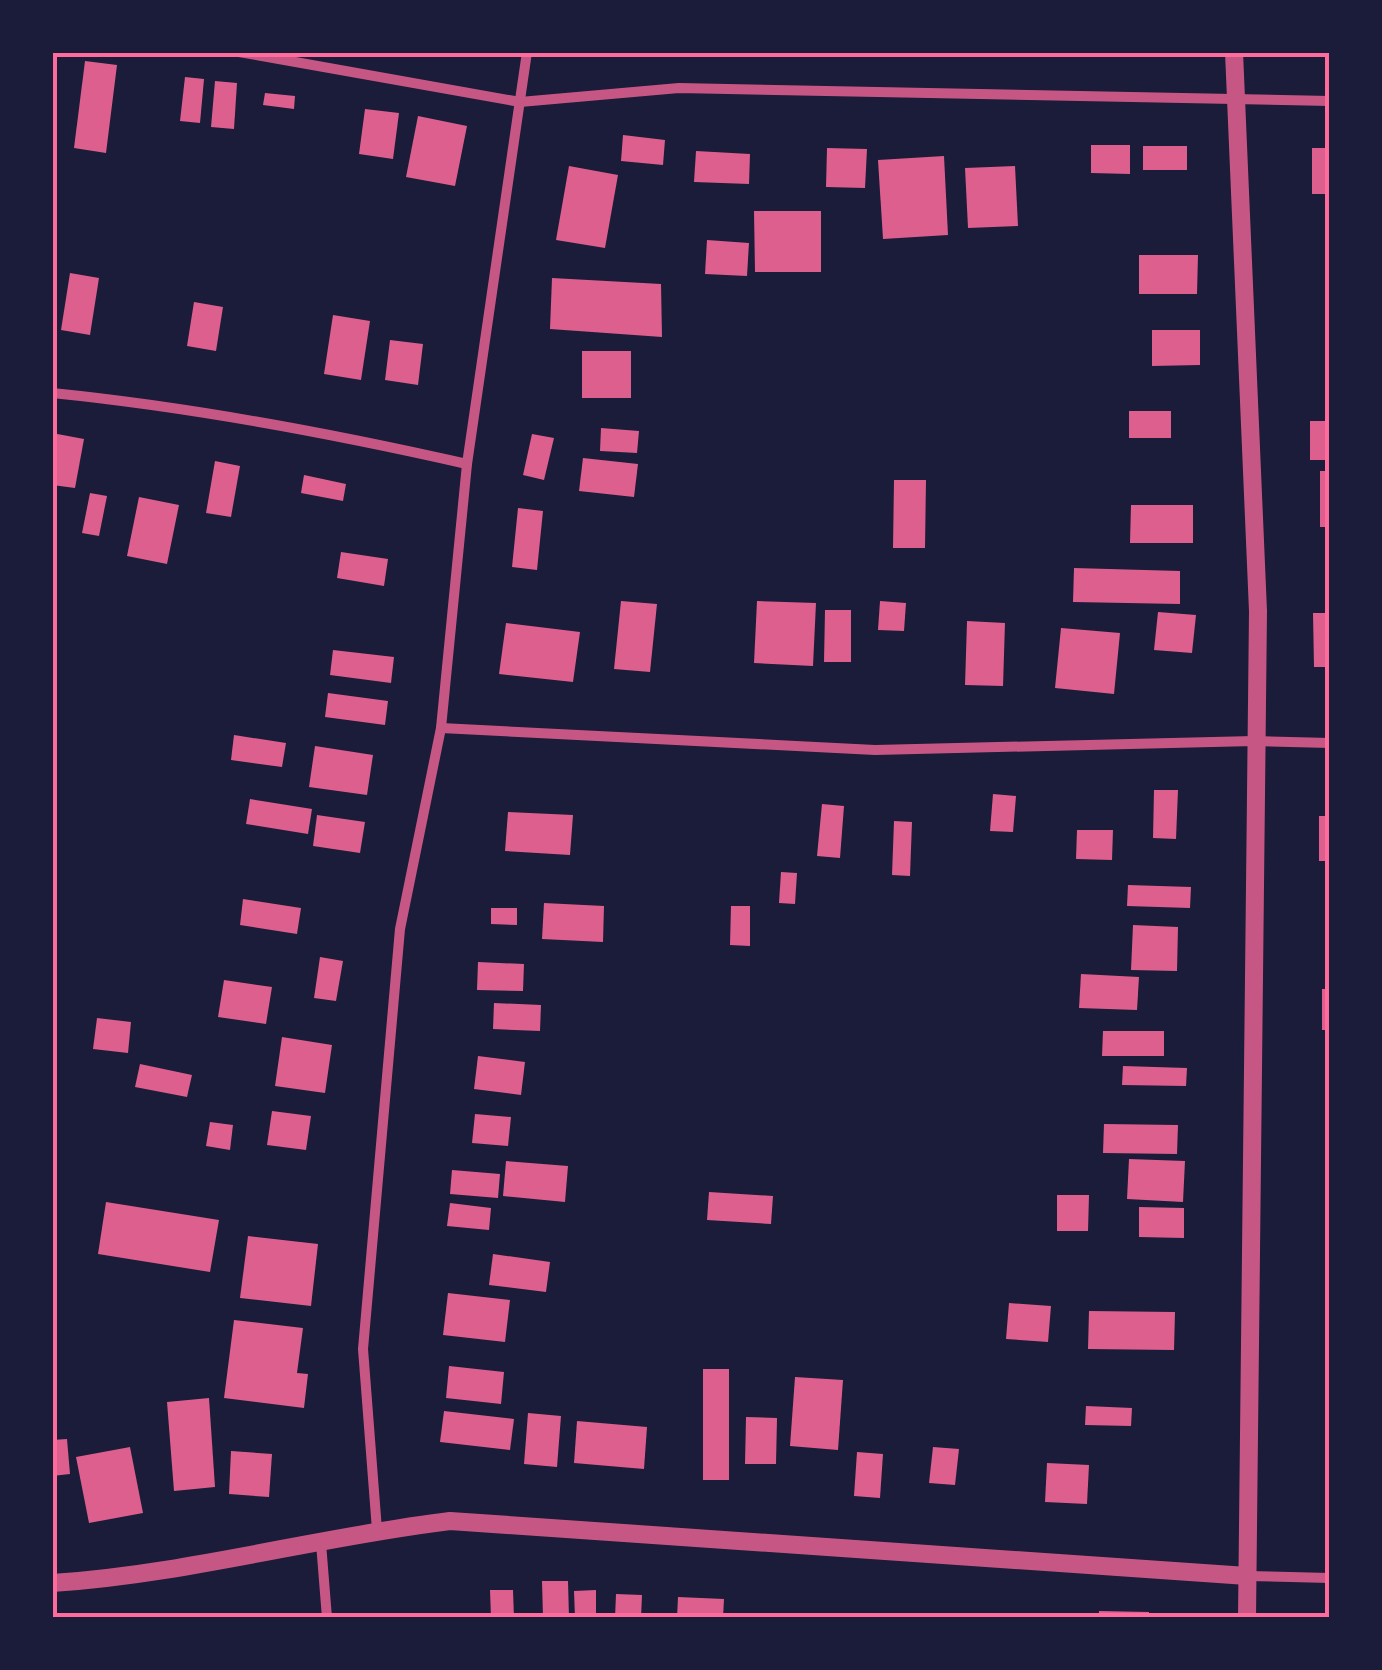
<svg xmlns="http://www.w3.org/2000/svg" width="1382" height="1670" viewBox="0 0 1382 1670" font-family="'Roboto Condensed',sans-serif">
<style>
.building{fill:#dd5f8e}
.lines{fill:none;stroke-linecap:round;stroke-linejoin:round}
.minor{stroke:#c65784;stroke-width:10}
.tertiary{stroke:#c65784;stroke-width:18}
.neatline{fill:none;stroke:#ff6b9d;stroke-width:4}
</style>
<rect width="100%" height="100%" fill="#1b1b3a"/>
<g class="building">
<polygon points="85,61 117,65 106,153 74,148"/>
<polygon points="185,77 204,79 200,123 180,121"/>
<polygon points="215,81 237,83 234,129 211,127"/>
<polygon points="265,93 295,96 294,109 263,105"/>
<polygon points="365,109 399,113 393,159 359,154"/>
<polygon points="418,116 467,126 455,186 406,177"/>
<polygon points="623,135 665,140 663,165 621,161"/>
<polygon points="1091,145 1130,145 1130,174 1091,173"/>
<rect x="1143" y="146" width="44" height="24"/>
<polygon points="827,148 867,149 865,188 826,187"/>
<rect x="1312" y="148" width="18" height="46"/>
<polygon points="696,151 750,154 749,184 694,182"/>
<polygon points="944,156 948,235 883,239 878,160"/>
<polygon points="569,166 618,175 605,248 556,240"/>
<polygon points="1015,166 1018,226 968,228 965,168"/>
<polygon points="754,211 821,211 821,272 755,272"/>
<polygon points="707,240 749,243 747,276 705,274"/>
<polygon points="1139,255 1198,255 1197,294 1139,294"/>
<polygon points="70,273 99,278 90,335 61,330"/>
<polygon points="552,278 661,284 662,337 550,329"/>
<polygon points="194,302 223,307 216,351 187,346"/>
<polygon points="333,315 370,321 361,380 324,374"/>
<polygon points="1152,330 1200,330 1200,365 1152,366"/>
<polygon points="390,340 423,344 418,385 385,380"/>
<rect x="582" y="351" width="49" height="47"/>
<rect x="1129" y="411" width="42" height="27"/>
<rect x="1310" y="421" width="20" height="39"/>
<polygon points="601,428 639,431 637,453 600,451"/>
<polygon points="52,433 84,439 75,488 52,485"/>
<polygon points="532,434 554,438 544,480 523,475"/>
<polygon points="583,458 638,464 634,497 579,491"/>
<polygon points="215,461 240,466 231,517 206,513"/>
<rect x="1320" y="471" width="10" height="56"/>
<polygon points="304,475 346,484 343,501 301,493"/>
<polygon points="894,480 926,480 925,548 893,548"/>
<polygon points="90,493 107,496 99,536 82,533"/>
<polygon points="139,497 179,505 167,564 127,556"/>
<polygon points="1131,505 1193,505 1193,543 1130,543"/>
<polygon points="518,508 543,511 537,570 512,567"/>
<polygon points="341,552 388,559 384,586 337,578"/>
<polygon points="1074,568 1180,571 1180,604 1073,602"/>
<polygon points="621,601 657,604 650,672 614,669"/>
<polygon points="757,601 816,603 813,666 754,663"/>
<polygon points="880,601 906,603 904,631 878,630"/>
<polygon points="825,610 851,610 851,662 824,662"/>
<polygon points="1158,612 1196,615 1192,653 1154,650"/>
<polygon points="1313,613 1330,613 1330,667 1314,667"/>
<polygon points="967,621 1005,623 1003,686 965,685"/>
<polygon points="506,623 580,632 573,682 499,674"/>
<polygon points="1061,628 1120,633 1114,694 1055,688"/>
<polygon points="333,650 394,657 391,683 330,675"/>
<polygon points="328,693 388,701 385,725 325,717"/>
<polygon points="234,735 286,743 282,767 231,760"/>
<polygon points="315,746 373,755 367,795 309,787"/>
<polygon points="1154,790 1178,790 1176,839 1153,838"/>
<polygon points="993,794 1016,796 1013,832 990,831"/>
<polygon points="250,799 312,809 308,834 246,824"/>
<polygon points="822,804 844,806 840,858 817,856"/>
<polygon points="508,812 573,815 570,855 505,851"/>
<polygon points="317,815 365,822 360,853 313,846"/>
<rect x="1319" y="816" width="11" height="45"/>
<polygon points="894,821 912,822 910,876 892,875"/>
<polygon points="1077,830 1113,830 1112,860 1076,859"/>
<polygon points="781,872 797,873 795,904 779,903"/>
<polygon points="1128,885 1191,887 1190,908 1127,906"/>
<polygon points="243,899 301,908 297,934 240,925"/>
<polygon points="544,903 604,906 603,942 542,939"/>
<polygon points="731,906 750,906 750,946 730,945"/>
<polygon points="491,908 517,908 517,925 491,924"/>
<polygon points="1133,925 1178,927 1177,971 1131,970"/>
<polygon points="320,957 343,961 336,1001 314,998"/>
<polygon points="478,962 524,964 523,991 477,990"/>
<polygon points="1081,974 1139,977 1137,1010 1079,1008"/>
<polygon points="224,980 272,987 266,1024 218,1017"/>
<rect x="1322" y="989" width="8" height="41"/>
<polygon points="494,1003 541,1005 540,1031 493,1029"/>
<polygon points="97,1018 131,1022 128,1053 93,1049"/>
<polygon points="1103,1031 1164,1031 1164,1056 1102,1056"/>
<polygon points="282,1037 332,1045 325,1093 275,1086"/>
<polygon points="478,1056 525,1062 521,1095 474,1089"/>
<polygon points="140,1064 192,1075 187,1097 135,1087"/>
<polygon points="1123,1066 1187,1068 1186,1086 1122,1085"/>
<polygon points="272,1111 311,1116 306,1150 267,1145"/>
<polygon points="475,1114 511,1117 508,1146 472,1143"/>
<polygon points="210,1122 233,1125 230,1150 206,1146"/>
<polygon points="1104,1124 1178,1125 1177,1154 1103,1153"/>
<polygon points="1129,1159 1185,1161 1183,1202 1127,1199"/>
<polygon points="506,1161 568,1166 565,1202 503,1196"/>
<polygon points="452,1170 500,1174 498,1198 450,1194"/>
<polygon points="709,1192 773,1196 771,1224 707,1220"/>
<polygon points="1057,1195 1089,1195 1088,1231 1057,1231"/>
<polygon points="106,1202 219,1220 210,1272 98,1254"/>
<polygon points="450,1203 491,1208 489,1230 447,1226"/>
<polygon points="1139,1207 1184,1208 1184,1238 1139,1237"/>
<polygon points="248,1236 318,1244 311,1306 240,1298"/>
<polygon points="493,1254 550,1262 546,1292 489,1285"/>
<polygon points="448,1293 510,1300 505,1342 443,1335"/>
<polygon points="1009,1303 1051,1306 1048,1342 1006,1339"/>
<polygon points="1089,1311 1175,1312 1174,1350 1088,1349"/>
<polygon points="234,1320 303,1328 297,1373 308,1374 304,1408 224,1398"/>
<polygon points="449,1366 504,1372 501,1404 446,1398"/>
<rect x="703" y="1369" width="26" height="111"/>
<polygon points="795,1377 843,1380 838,1450 790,1446"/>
<polygon points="209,1398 215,1487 174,1491 167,1402"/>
<polygon points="1086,1406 1132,1408 1131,1426 1085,1425"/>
<polygon points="444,1411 514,1419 510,1450 440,1442"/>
<polygon points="528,1413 561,1416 557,1467 524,1464"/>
<polygon points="746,1417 777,1418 776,1464 745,1464"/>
<polygon points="577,1421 647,1427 644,1469 574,1463"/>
<polygon points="67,1439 70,1474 52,1476 52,1440"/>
<polygon points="130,1447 143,1513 89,1523 76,1457"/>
<polygon points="933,1447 959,1449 955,1485 929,1483"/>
<polygon points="231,1451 272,1454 269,1497 229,1494"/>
<polygon points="857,1452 883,1454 880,1498 854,1496"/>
<polygon points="1047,1463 1089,1465 1087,1504 1045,1502"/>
<polygon points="542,1581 568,1581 569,1618 543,1618"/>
<polygon points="490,1590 513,1590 514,1618 491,1618"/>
<polygon points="596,1590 596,1617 575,1618 574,1591"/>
<polygon points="616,1594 642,1595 641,1618 615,1618"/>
<polygon points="678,1597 724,1599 723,1618 677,1618"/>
<polygon points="1099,1611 1149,1612 1149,1618 1099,1618"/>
</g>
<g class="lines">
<g class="minor">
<polyline points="239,52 520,102 679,88 1330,101"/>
<path d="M 52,393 C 192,407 330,433 467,464"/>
<polyline points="441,728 875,750 1254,741 1330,743"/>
<polyline points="377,1530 363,1349 400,929 441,728 467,464 527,52"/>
<polyline points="321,1543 327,1618"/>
<polyline points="1247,1576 1330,1578"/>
</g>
<g class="tertiary">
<polyline points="1234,52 1258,611 1247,1618"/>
<path d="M 52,1583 C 187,1574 317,1537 450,1521 L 1247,1576"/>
</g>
</g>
<rect width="1382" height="1670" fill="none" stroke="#1b1b3a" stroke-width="110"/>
<rect x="55" y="55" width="1272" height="1560" class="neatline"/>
</svg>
